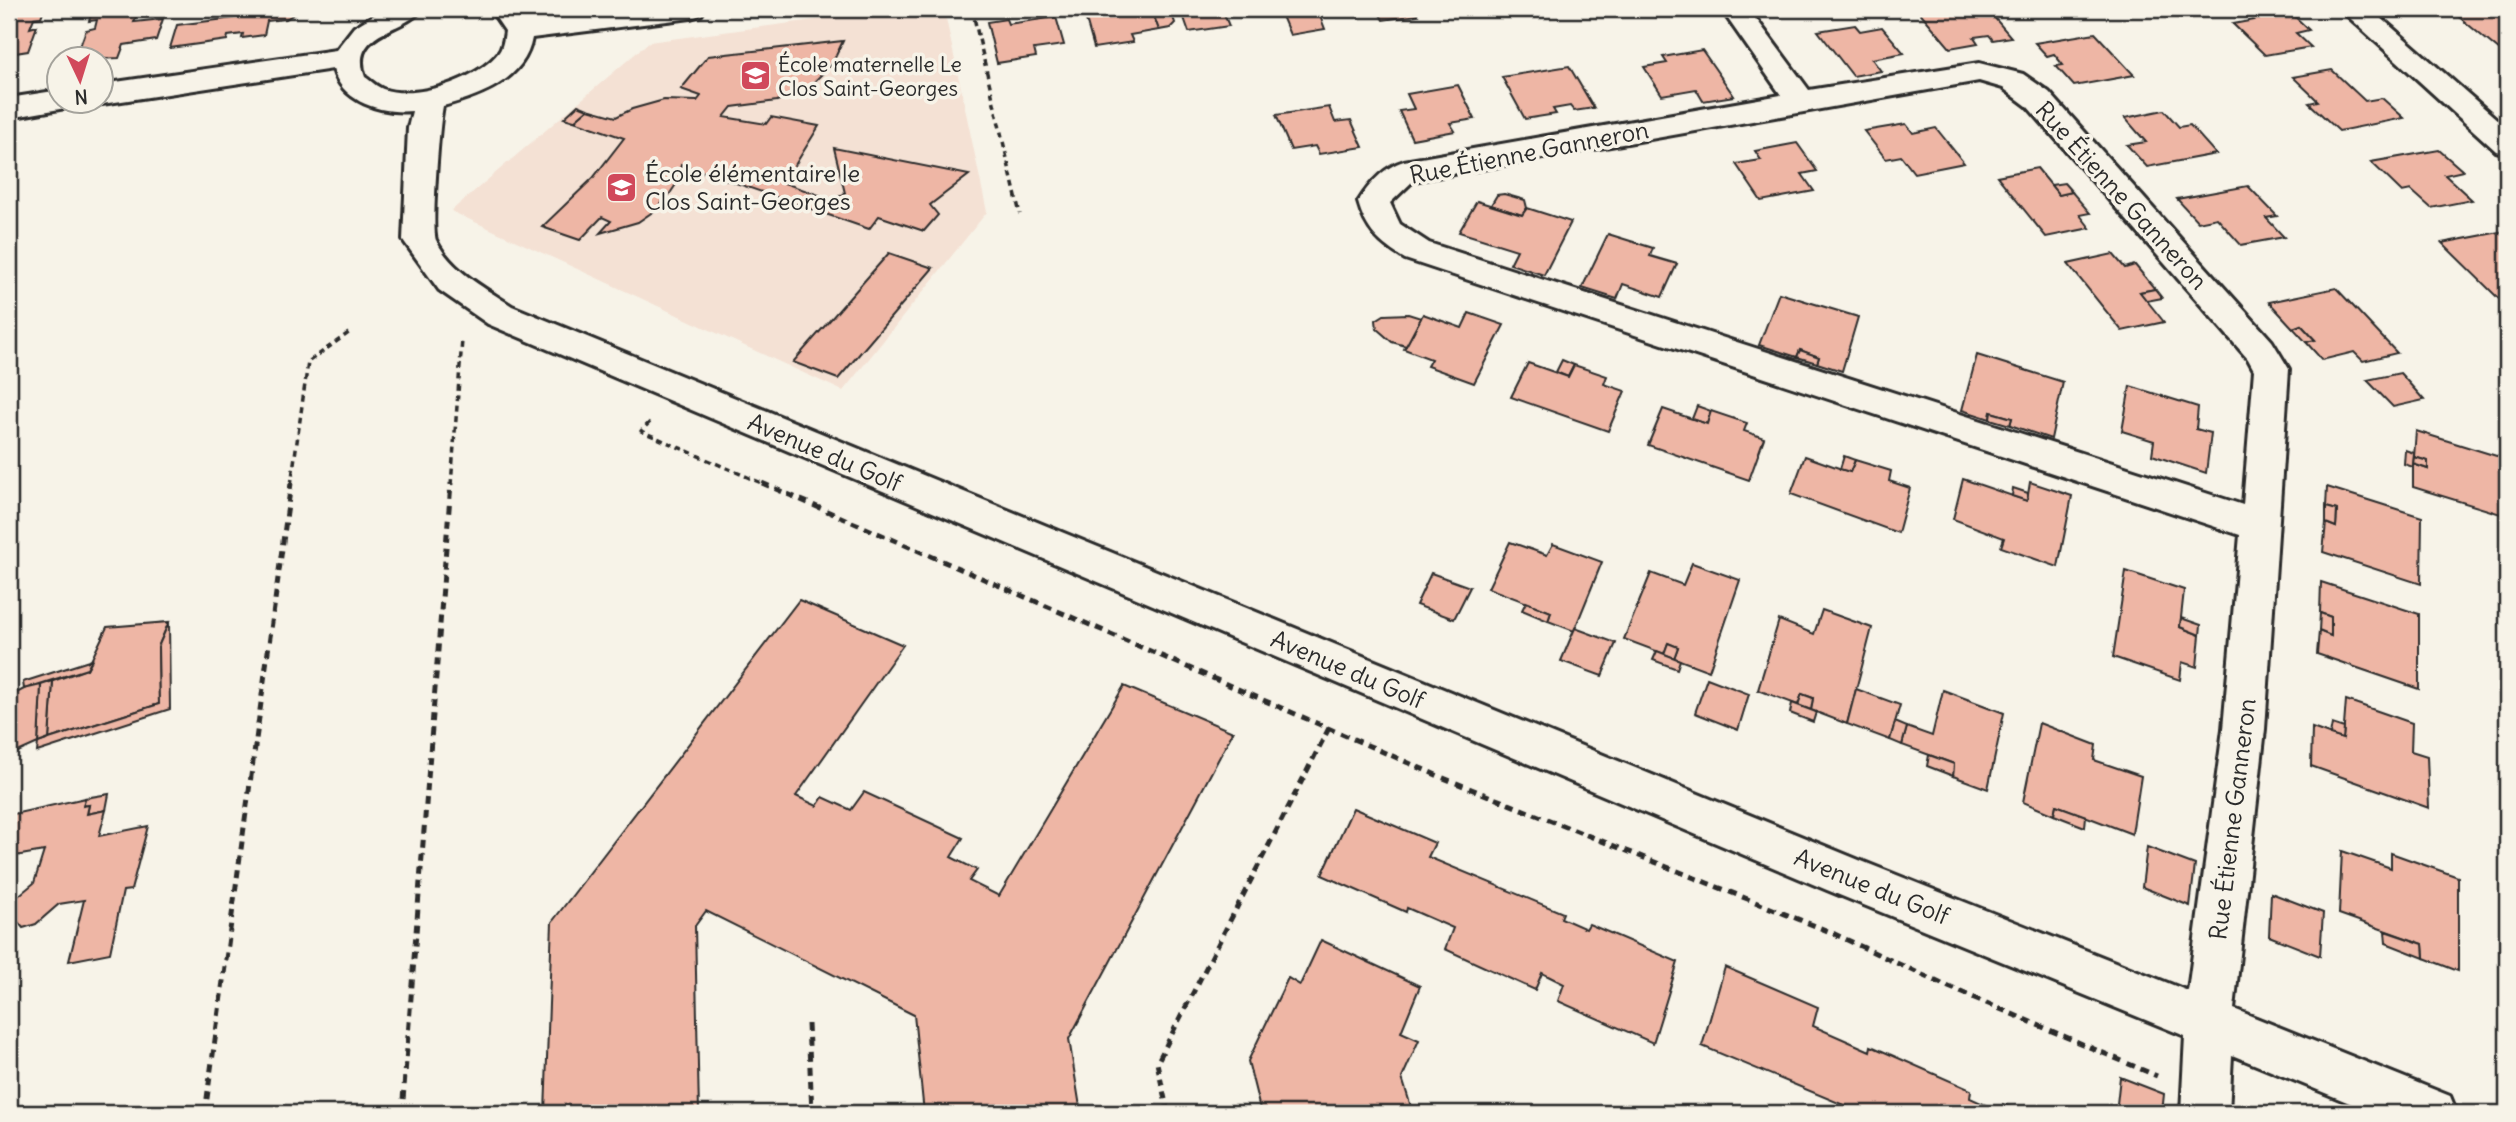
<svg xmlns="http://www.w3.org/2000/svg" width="2516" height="1122" viewBox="0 0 2516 1122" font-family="Delius,sans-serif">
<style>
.built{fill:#f4e1d4}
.building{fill:#eeb6a5;stroke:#2b2b2b;stroke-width:2}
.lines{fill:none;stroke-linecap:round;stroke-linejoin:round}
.minor-casing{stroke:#2b2b2b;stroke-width:6}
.path-far1{stroke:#2b2b2b;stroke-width:3.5;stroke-dasharray:6 4.5;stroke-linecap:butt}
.path{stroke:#2b2b2b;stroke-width:5;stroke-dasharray:8 6;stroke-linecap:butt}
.minor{fill:#f7f3e8;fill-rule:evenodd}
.labels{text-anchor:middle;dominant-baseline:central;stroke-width:7;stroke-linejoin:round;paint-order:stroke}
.far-poi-label{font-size:21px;fill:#2b2b2b;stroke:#f7f3e8;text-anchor:start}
.street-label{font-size:24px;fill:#2b2b2b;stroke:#f7f3e8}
.poi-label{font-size:24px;fill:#2b2b2b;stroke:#f7f3e8;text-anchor:start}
</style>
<rect width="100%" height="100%" fill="#f7f3e8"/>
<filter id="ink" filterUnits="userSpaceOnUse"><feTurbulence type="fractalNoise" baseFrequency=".0143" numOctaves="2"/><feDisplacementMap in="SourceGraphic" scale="14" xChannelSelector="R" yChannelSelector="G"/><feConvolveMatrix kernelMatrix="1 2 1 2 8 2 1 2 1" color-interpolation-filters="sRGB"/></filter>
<g filter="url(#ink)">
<polygon class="built" points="896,9 944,9 987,212 843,391 451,211 649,42"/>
<g class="building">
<polygon points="9,9 44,9 41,17 34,18 30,28 37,26 28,51 9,54"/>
<polygon points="93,9 139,9 134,22 163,19 156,40 124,45 119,58 70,60 74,50 79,49 86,30 95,28 97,20 89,21"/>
<polygon points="235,9 302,9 286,19 267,21 264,35 242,38 243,34 228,36 227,40 170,48 177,25 233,18"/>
<polygon points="1051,9 1083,9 1083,10 1052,15"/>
<polygon points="1083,9 1152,9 1159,30 1130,35 1133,42 1094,48"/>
<polygon points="1181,9 1222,9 1229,26 1189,32"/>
<polygon points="1279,9 1341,9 1343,13 1320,16 1325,29 1290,35"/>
<polygon points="1377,9 1415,9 1418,15 1383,20"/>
<polygon points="1917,9 1987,9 2011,37 1993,40 1989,35 1974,37 1978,43 1950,48"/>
<polygon points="2267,9 2287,9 2309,30 2296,33 2311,47 2265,55 2233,24 2254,20 2246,12"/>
<polygon points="2458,9 2507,10 2507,50 2500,51 2453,12 2460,11"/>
<polygon points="1165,15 1173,17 1175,23 1170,28 1159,30 1154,16"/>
<polygon points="1056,17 1064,45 1034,49 1036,57 997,63 987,22 1006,19 1008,24"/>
<polygon points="1855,25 1860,31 1882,27 1904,53 1872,59 1881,71 1853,76 1818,31"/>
<polygon points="2095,33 2134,75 2074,86 2056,66 2063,65 2054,54 2047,56 2035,43"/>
<polygon points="843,41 832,64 809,87 777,101 732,107 724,117 766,124 771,117 819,126 784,183 833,200 845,193 834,148 969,175 930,205 938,215 924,231 879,216 869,229 681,164 679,180 669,195 654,211 638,222 600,233 611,221 602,217 580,240 542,227 593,178 624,138 574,121 588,109 616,117 632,109 664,100 697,101 701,96 681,89 708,56"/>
<polygon points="1702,50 1734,96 1703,101 1696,89 1662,95 1644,67 1667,63 1663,57"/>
<polygon points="1569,66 1594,108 1574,111 1570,106 1553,109 1556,114 1525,119 1502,77"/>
<polygon points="2332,70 2365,101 2382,98 2404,118 2339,131 2309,103 2318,101 2293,77"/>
<polygon points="1458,85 1475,119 1450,123 1455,131 1412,139 1399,111 1414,109 1407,94"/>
<polygon points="578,105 588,109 574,121 564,118"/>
<polygon points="1329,107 1335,122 1351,120 1363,147 1319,154 1315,146 1291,150 1276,115"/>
<polygon points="2164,110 2179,127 2190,125 2216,154 2147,167 2127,145 2146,142 2125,118"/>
<polygon points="1906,124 1913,133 1936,128 1964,163 1914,173 1901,156 1886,159 1864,131"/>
<polygon points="1797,143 1817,171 1802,174 1814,191 1761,201 1736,164 1761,160 1755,151"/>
<polygon points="2439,150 2463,171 2445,175 2472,200 2431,208 2411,190 2402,192 2371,162"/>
<polygon points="2037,168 2059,195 2072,192 2090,213 2080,215 2090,228 2046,237 1997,176"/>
<polygon points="2064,183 2072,192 2059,195 2051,185"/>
<polygon points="2248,186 2277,216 2266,218 2284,237 2241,245 2217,218 2198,222 2177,199"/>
<polygon points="1504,194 1525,200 1527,208 1522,215 1491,205 1497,195"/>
<polygon points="1477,201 1522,215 1527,208 1571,222 1544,275 1510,264 1517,250 1459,232"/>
<polygon points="2505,231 2507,297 2499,299 2442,243"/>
<polygon points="1608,234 1653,248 1650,256 1677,264 1662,297 1623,284 1617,299 1582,288"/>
<polygon points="889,253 933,268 838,379 793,362"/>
<polygon points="2113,254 2125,268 2135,265 2155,289 2140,292 2164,322 2122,331 2068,264"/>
<polygon points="2336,288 2397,353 2363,361 2354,352 2322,360 2306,342 2315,340 2301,325 2293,328 2269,302"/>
<polygon points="2155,289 2162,298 2147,301 2140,292"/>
<polygon points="1779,293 1858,317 1842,371 1817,363 1819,357 1800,350 1797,357 1759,345"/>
<polygon points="1469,313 1504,325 1474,383 1427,366 1431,359 1404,349 1423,314 1462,328"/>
<polygon points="1408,314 1421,318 1406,346 1392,342 1377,329 1376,320 1384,315"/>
<polygon points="2301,325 2315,340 2306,342 2293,328"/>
<polygon points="1800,350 1819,357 1817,363 1797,357"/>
<polygon points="1977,355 2063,382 2051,439 2010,425 2012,418 1991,412 1990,419 1962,410"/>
<polygon points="1562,360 1574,365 1568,377 1556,372"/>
<polygon points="1528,363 1568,377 1574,365 1607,376 1604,384 1625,391 1608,431 1511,397"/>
<polygon points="2400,373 2424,400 2393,407 2367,380"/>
<polygon points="2130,386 2198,407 2196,429 2211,433 2206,473 2152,455 2154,441 2122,431"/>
<polygon points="1697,406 1711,411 1707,424 1692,419"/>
<polygon points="1663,409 1707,424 1711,411 1747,423 1744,431 1764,438 1749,480 1648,445"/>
<polygon points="1991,412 2012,418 2010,425 1990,419"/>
<polygon points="2416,431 2503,458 2504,481 2507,482 2507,516 2413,487 2413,464 2428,469 2428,461 2414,457"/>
<polygon points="2405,450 2414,453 2413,467 2404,464"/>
<polygon points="1805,456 1850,472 1855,460 1891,471 1889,481 1910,488 1898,533 1791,494"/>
<polygon points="1844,456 1855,460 1850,472 1840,469"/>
<polygon points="2414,457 2428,461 2428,469 2413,464"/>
<polygon points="1963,479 2027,501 2030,482 2072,496 2058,567 2001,547 2004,538 1953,519"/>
<polygon points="2327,487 2422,517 2421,584 2323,552 2326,523 2336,527 2337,510 2326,507"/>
<polygon points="2013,488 2028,493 2027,501 2012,496"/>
<polygon points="2326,507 2337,510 2336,527 2326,523"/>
<polygon points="1510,542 1547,555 1553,544 1602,562 1574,631 1548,621 1551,612 1488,588"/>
<polygon points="1692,563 1740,580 1709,671 1674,658 1678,647 1668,643 1664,654 1624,639 1651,573 1683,585"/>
<polygon points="2126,571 2184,590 2180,627 2200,635 2197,667 2182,662 2180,680 2113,657"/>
<polygon points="1431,573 1470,587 1454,619 1416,605"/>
<polygon points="2321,582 2419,614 2419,689 2317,654 2319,631 2331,636 2331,617 2320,613"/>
<polygon points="799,600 903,645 796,796 817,806 823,797 851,810 864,792 963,838 951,857 977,870 969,881 999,896 1124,686 1233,732 1069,1039 1081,1113 924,1113 914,1015 706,911 695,926 699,1113 545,1113 552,922"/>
<polygon points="1526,602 1551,612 1548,621 1522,610"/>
<polygon points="1822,610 1872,628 1847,724 1811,710 1813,698 1802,694 1798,705 1758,690 1779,620 1814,634"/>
<polygon points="2320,613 2331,617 2331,636 2319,631"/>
<polygon points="2181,618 2201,625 2200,635 2180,627"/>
<polygon points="169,622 158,647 159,704 49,739 53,681 87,669 107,627"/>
<polygon points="169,622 170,709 37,752 38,743 49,739 159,704 158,647"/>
<polygon points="1575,628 1616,643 1602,676 1561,661"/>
<polygon points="1668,643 1678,647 1674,658 1664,654"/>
<polygon points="1657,651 1680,660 1677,669 1653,660"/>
<polygon points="92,660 87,669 24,689 23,682"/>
<polygon points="1707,678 1749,694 1738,730 1695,713"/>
<polygon points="53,681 49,739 38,743 41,685"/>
<polygon points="41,685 38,743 9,756 9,697 24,689"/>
<polygon points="1856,689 1900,705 1890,740 1847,724"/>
<polygon points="1943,690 2004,713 1988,789 1953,776 1954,764 1902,745 1907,727 1932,736"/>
<polygon points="1802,694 1813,698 1811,710 1798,705"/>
<polygon points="2346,700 2412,723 2411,751 2427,756 2429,808 2311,766 2312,728 2343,739"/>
<polygon points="1792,703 1816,712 1813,722 1790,713"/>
<polygon points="1895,722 1907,727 1902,745 1890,740"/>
<polygon points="2039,723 2096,745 2094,760 2141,776 2132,834 2056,805 2054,815 2023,802"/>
<polygon points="2332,724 2344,728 2343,739 2330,735"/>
<polygon points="1929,755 1954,764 1953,776 1927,766"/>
<polygon points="109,794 106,810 87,814 89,805 83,806 85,798"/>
<polygon points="85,798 83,806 89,805 87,814 106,810 99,836 148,826 131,890 123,891 110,953 69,961 84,900 59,904 36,924 23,928 9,911 12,901 34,883 44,851 9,857 9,815"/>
<polygon points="2056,805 2086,816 2085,827 2054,815"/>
<polygon points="1353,808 1435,843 1428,857 1563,913 1561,918 1586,929 1589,924 1678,962 1653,1043 1558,1001 1564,984 1542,973 1535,990 1445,949 1453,928 1407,908 1406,912 1322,875"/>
<polygon points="2147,847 2195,865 2190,906 2142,887"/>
<polygon points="2342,851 2391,868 2391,853 2458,877 2458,971 2424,958 2423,944 2339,914"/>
<polygon points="2271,893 2323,913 2320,956 2269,936"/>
<polygon points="2385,931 2423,944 2424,958 2386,943"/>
<polygon points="1321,940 1420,986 1401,1032 1419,1040 1402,1078 1413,1113 1261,1113 1248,1061 1288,978 1300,985"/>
<polygon points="1725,967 1818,1007 1813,1026 1870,1051 1871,1046 1971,1090 1970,1098 2001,1112 2003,1104 2025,1113 1850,1113 1851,1108 1702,1046"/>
<polygon points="2120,1077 2164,1094 2162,1113 2116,1113"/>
</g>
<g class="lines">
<defs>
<g id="minor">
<path d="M 384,9 L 422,9 C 406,32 348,31 365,77 C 371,81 377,87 383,89 C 416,101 479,79 499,52 C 503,47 504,38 505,31 L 490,9 L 518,9 L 527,21 L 625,9 L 705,9 L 701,15 L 691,18 L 532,38 C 525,80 479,96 443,106 C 439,124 431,228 436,240 C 451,271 485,288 512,306 L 1859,860 L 2188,991 L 2223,729 L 2240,535 L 1405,259 C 1380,244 1366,231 1358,202 C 1369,184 1384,167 1404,161 L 1781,95 L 1721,9 L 1749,9 L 1809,90 L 1979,63 L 2023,74 L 2049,92 L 2272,341 L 2289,369 L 2265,729 L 2234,1009 L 2450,1096 L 2457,1113 L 2374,1113 L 2232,1055 L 2229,1113 L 2181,1113 L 2185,1036 L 1827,890 L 488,324 L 439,290 L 403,240 L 408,128 L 412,111 C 381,114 342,102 333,69 L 102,104 L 94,102 L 102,102 L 102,84 L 336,50 L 354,27 ZM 1979,81 L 2003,88 L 2027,106 L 2248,359 L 2254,370 L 2243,505 L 1429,243 L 1400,224 L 1390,203 L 1413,181 Z"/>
<polygon points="2340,9 2371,9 2507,128 2507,154 2496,151"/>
<polygon points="60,90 60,102 74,102 71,107 9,118 9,98"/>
</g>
</defs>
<use href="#minor" class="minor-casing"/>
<g class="path-far1">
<polyline points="972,9 1020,214"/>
<polyline points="650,422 641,431 766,485"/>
<polyline points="291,485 308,362 350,332"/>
<polyline points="451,485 462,340"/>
</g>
<g class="path">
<polyline points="762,483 1441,777 1828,931 1944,985 2157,1076"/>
<polyline points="808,1024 812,1113"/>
<polyline points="205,1113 291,483"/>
<polyline points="402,1113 451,483"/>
<polyline points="1168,1113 1157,1063 1329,728"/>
</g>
<use href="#minor" class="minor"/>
</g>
</g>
<defs>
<symbol id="school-square" viewBox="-11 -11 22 22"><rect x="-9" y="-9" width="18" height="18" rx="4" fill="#d1495b" stroke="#f7f3e8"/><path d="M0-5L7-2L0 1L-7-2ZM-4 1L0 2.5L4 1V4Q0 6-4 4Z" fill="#fff"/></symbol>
</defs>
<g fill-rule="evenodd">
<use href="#school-square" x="738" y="58" width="35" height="35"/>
<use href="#school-square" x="604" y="170" width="35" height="35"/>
</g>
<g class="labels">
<g class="far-poi-label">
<text x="778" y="64">École maternelle Le<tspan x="778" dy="24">Clos Saint-Georges</tspan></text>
</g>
<g class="street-label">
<text transform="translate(1529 152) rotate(-11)">Rue Étienne Ganneron</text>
<text transform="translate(2122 195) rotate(48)">Rue Étienne Ganneron</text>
<text transform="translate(825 452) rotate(23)">Avenue du Golf</text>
<text transform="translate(1348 669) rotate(23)">Avenue du Golf</text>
<text transform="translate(2232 819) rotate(-83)">Rue Étienne Ganneron</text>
<text transform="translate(1872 886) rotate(22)">Avenue du Golf</text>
</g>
<g class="poi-label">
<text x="645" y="173">École élémentaire le<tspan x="645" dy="28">Clos Saint-Georges</tspan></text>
</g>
</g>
<rect width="2516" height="1122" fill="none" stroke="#f7f3e8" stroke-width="35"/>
<rect x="18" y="18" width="2481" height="1087" fill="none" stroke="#2b2b2b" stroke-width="2.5" filter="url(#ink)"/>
<g transform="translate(80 80) rotate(176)"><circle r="33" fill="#f7f3e8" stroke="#a5a39c" stroke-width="2"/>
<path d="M0-5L12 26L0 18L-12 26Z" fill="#d1495b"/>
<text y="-10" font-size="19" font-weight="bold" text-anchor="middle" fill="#2b2b2b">N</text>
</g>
</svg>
